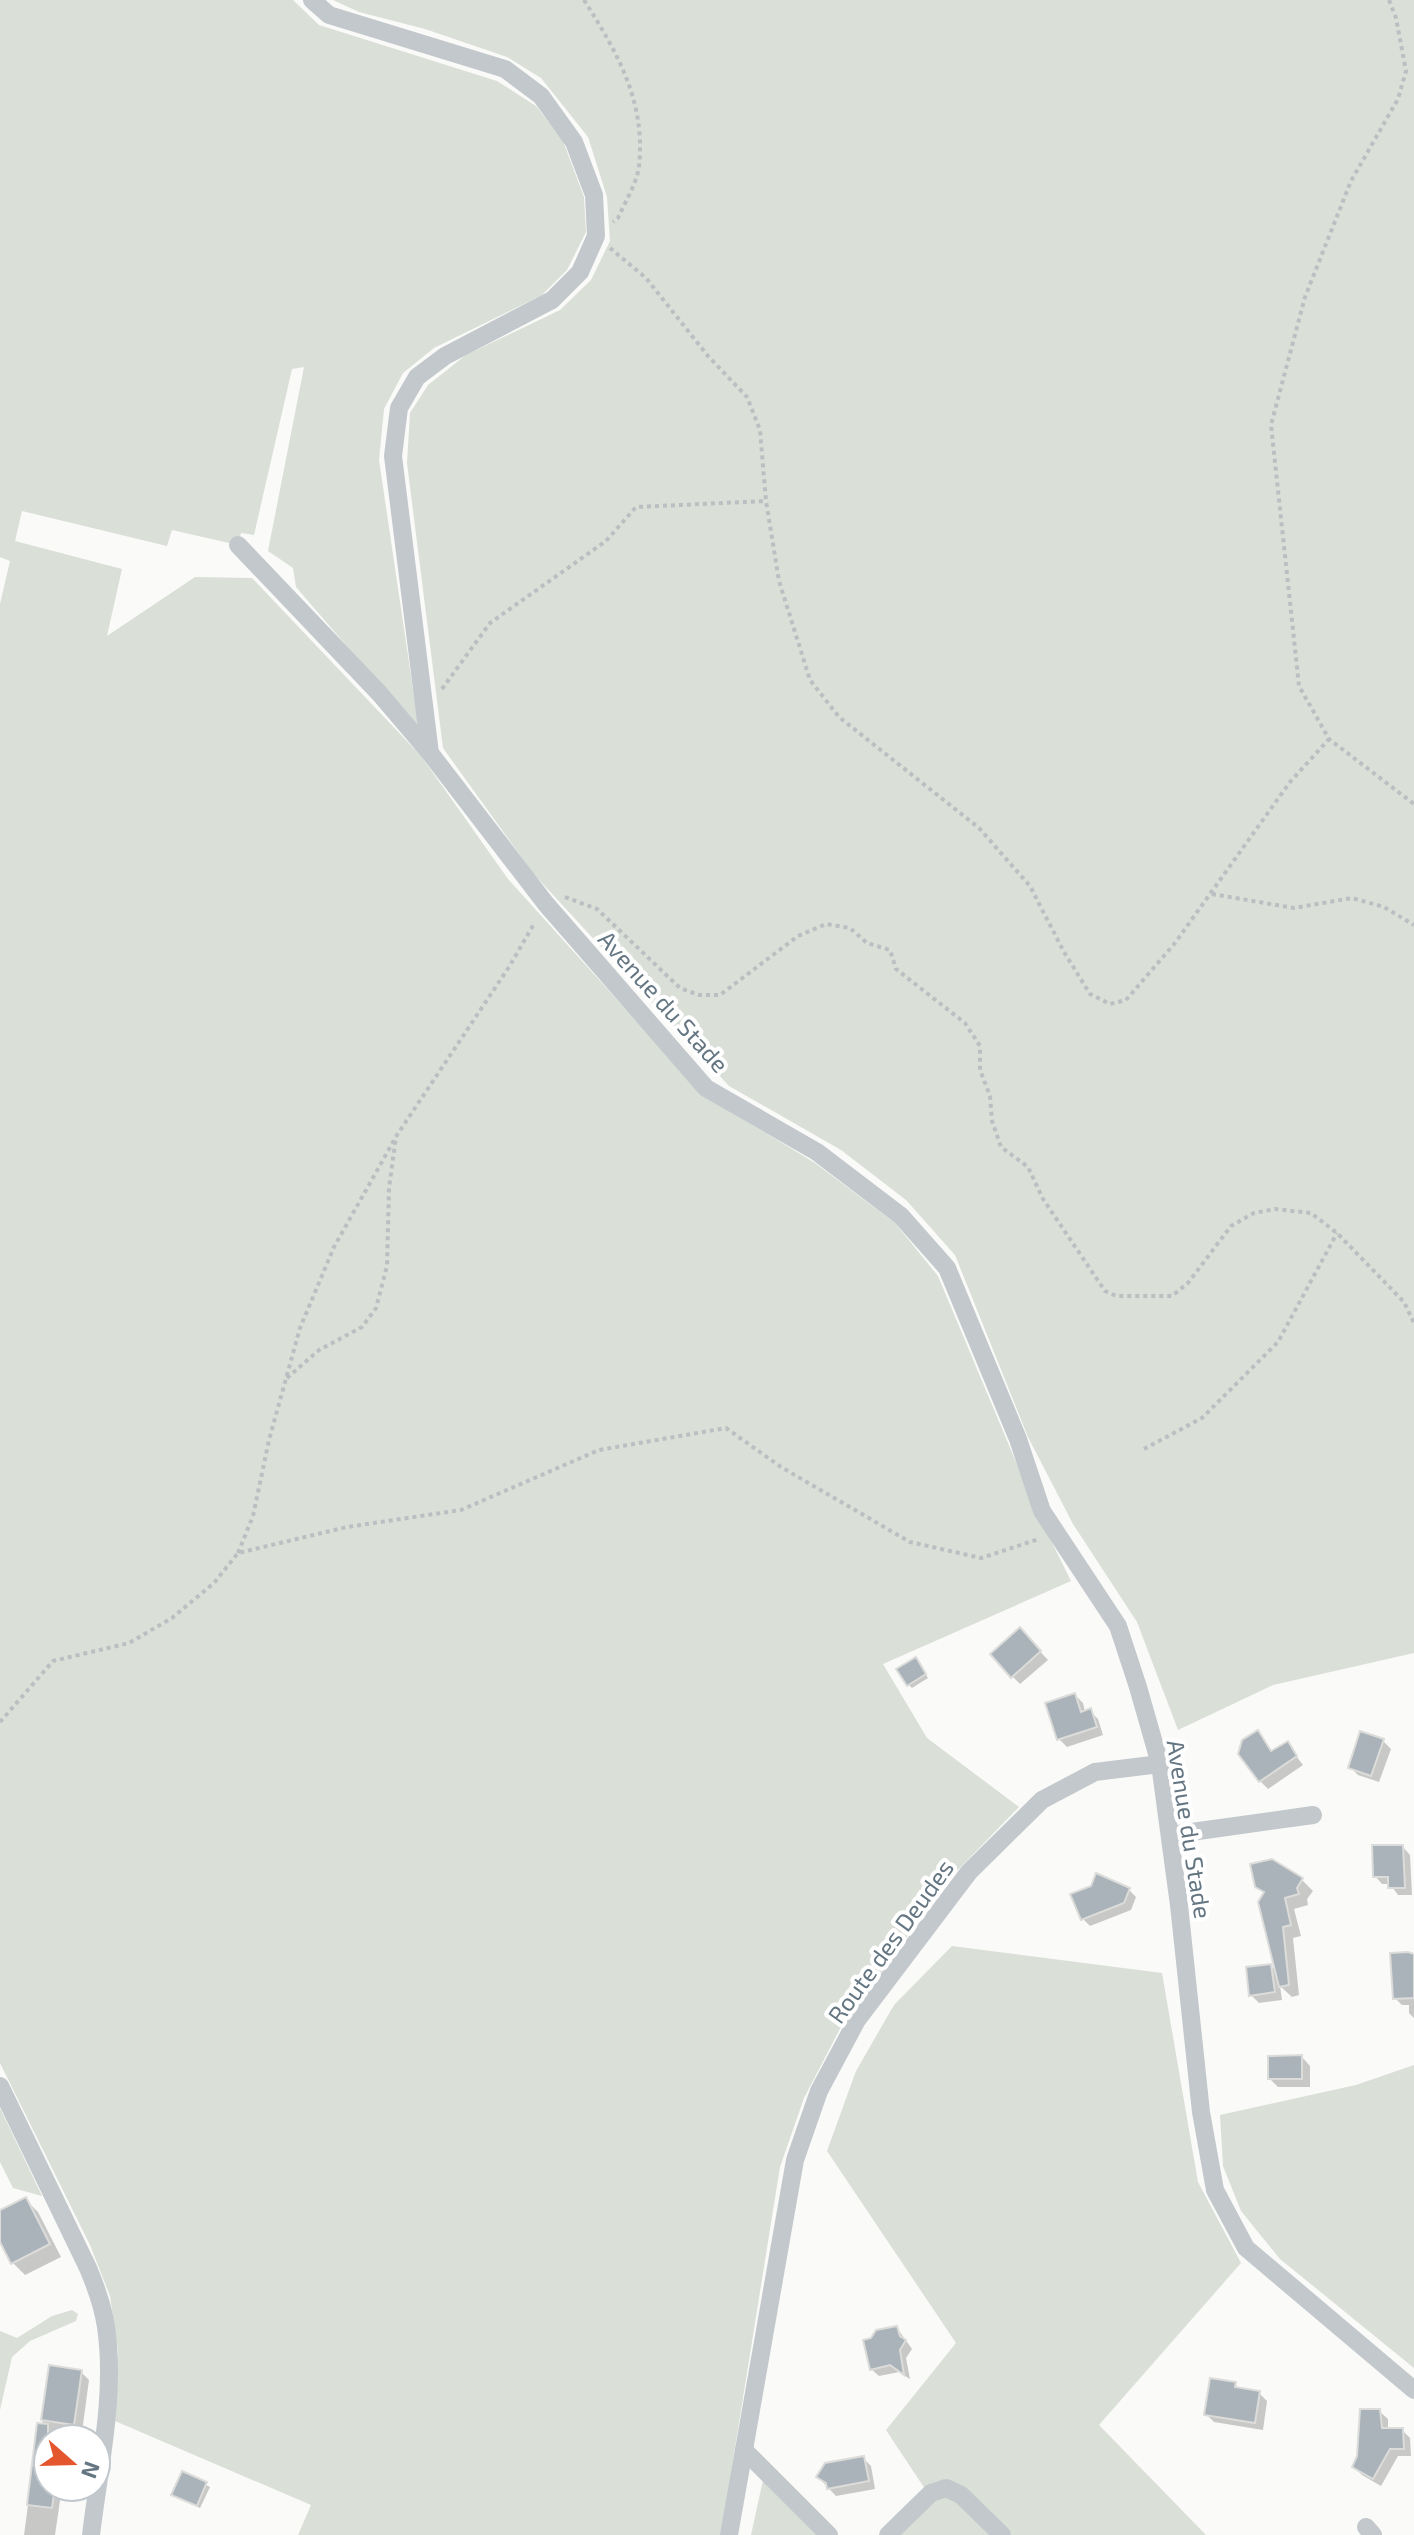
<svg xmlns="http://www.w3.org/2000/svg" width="1414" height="2535" viewBox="0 0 1414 2535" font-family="'Exo 2',sans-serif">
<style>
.green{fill:#dadfd7}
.shadow{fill:#0003}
.building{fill:#aab3b9;stroke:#dcdcda;stroke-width:2}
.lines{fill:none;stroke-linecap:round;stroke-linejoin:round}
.path{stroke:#bbbfc2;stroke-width:4;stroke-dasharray:4 4;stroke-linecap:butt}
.street{stroke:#c3c8cc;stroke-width:18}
.labels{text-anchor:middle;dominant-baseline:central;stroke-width:8;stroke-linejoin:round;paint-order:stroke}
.street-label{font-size:24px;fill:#657683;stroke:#fff}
</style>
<rect width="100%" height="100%" fill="#fafaf8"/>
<g class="green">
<polygon points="0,0 293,0 319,25 497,81 536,106 563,141 584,197 586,232 567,270 542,295 434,348 403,373 384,409 379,460 419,730 296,587 293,568 268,551 304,367 292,369 254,535 241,533 238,545 172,530 167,546 22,511 15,541 122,569 107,636 195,577 252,578 421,756 508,879 703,1095 815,1163 895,1223 938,1276 1037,1512 1071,1581 883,1664 927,1738 1019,1807 953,1875 843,2023 804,2098 780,2167 721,2535 298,2535 311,2505 115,2421 118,2351 110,2296 90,2245 0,2063 0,604 10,561 0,557"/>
<polygon points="333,0 1414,0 1414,1653 1273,1685 1178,1730 1137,1622 1073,1524 1028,1437 955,1255 906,1200 841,1150 729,1086 532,872 443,748 407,463 410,413 428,385 466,355 560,310 591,280 610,241 607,197 588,137 541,78 507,57 425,29 359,12"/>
<polygon points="952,1946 1162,1973 1198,2182 1241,2263 1099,2425 1206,2535 883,2535 927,2492 886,2430 956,2343 827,2151 856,2071 894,2005"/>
<polygon points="1414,2065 1414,2368 1280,2259 1241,2211 1223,2166 1220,2115 1356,2085"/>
<polygon points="0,2108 42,2196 13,2188 0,2162"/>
<polygon points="72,2310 78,2314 76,2321 30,2341 12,2357 0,2410 0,2331 17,2338 52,2316"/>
<polygon points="763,2480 822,2535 751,2535"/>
</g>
<g class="shadow">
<polygon points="1020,1630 1048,1660 1020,1684 1012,1676"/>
<polygon points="919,1663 928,1678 912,1688 908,1684"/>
<polygon points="1075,1695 1083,1703 1085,1712 1090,1711 1098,1719 1103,1735 1067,1747 1059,1739"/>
<polygon points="1258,1733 1273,1752 1287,1744 1303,1765 1268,1789 1260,1781"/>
<polygon points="1383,1741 1391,1749 1379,1782 1358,1775 1350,1767"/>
<polygon points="1403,1847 1410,1855 1412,1895 1398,1895 1390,1884 1382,1884 1375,1876"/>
<polygon points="1302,1880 1313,1891 1307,1899 1308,1905 1294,1909 1301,1936 1293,1938 1299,1995 1292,1997 1280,1986 1282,2000 1259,2003 1251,1995 1271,1966 1277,1972 1265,1894 1257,1886"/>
<polygon points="1129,1890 1136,1897 1131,1910 1090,1926 1083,1919"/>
<polygon points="1414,1955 1414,2018 1409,2013 1409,2005 1402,2005 1395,1998"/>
<polygon points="1302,2057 1310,2066 1310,2087 1278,2087 1270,2079"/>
<polygon points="25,2199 38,2212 61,2257 25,2275 13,2263 0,2238 0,2212"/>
<polygon points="897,2328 912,2349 906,2358 910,2379 899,2372 879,2376 871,2369"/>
<polygon points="51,2367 81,2372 89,2380 82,2432 70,2430 69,2439 48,2439 48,2487 62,2487 55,2535 24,2535 36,2445 39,2446"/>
<polygon points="1235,2384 1240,2390 1259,2393 1267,2401 1263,2430 1214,2422 1206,2414"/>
<polygon points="1379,2411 1388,2419 1388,2430 1402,2430 1410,2438 1411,2456 1398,2456 1381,2486 1362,2475 1354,2467"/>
<polygon points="863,2458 871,2466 875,2489 836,2496 818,2477"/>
<polygon points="183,2474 210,2487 200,2508 177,2498"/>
</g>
<g class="building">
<polygon points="1020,1627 1041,1651 1011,1678 990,1654"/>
<polygon points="916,1657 926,1674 907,1686 896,1669"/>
<polygon points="1075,1693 1081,1712 1091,1708 1097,1727 1057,1740 1045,1703"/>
<polygon points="1258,1730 1271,1751 1288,1741 1297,1756 1259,1782 1238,1754 1242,1740"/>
<polygon points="1360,1731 1384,1739 1371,1776 1348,1768"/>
<polygon points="1372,1845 1403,1845 1405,1888 1388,1888 1388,1877 1373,1877"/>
<polygon points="1272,1859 1303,1878 1297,1888 1299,1894 1285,1898 1291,1925 1283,1927 1289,1985 1279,1987 1258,1902 1264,1892 1255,1887 1250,1864"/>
<polygon points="1096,1873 1130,1888 1124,1903 1081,1920 1070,1894 1091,1886"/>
<polygon points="1408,1952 1414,1954 1414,1998 1393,1999 1390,1953"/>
<polygon points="1271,1964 1275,1992 1249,1996 1246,1967"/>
<polygon points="1302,2055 1302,2079 1268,2079 1268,2056"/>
<polygon points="26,2197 50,2244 11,2264 0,2242 0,2210"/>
<polygon points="897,2326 900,2336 906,2340 900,2350 904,2375 890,2365 870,2370 863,2340 871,2338 876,2330"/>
<polygon points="49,2365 82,2370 74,2425 41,2420"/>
<polygon points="1210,2378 1236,2382 1235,2387 1260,2391 1255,2423 1204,2415"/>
<polygon points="1360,2409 1380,2409 1382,2428 1403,2428 1404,2449 1390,2449 1373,2479 1352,2467 1357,2456"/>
<polygon points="37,2423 48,2424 48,2487 55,2487 52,2508 27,2505"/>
<polygon points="864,2456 869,2481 827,2489 826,2483 816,2477 825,2463"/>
<polygon points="182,2471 207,2482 197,2506 171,2495"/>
</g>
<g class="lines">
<g class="path">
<path d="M 584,0 C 617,52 646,102 639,166 C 637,183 625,202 618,218 L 613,222"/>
<polyline points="1389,0 1396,18 1406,71 1398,99 1351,181 1305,297 1271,425 1299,686 1329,739 1414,804"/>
<polyline points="610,248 646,278 708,356 747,397 760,430 766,501 779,581 810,680 839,717 979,828 1030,886 1064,952 1090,994 1110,1004 1126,1000 1175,943 1290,782 1329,739"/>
<polyline points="442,689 490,623 606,541 636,507 766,501"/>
<polyline points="1212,894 1294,908 1352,898 1384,907 1414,925"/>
<polyline points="565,897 597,909 680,988 699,995 720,995 798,936 826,924 850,928 867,943 890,950 896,969 965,1023 980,1046 980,1070 990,1096 992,1121 1001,1147 1028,1167 1043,1199 1105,1291 1116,1296 1172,1296 1188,1283 1231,1226 1254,1213 1275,1209 1311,1213 1337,1233 1404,1302 1414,1323"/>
<polyline points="287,1378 319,1350 362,1327 376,1308 387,1266 389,1188 396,1137"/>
<polyline points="1144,1449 1202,1418 1278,1342 1337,1233"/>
<polyline points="238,1553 253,1516 269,1440 300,1328 334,1247 397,1135 509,967 535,922"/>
<polyline points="0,1722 53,1661 129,1643 172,1618 214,1583 238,1553 347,1527 461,1510 599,1450 726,1428 781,1467 910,1542 981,1558 1039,1539"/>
</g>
<g class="street">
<polyline points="312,0 329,15 505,69 541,96 574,142 594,195 596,236 580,272 552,300 445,356 417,377 399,408 393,456 430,753 546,904 706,1088 817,1152 901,1216 947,1268 1018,1439 1042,1511 1118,1626 1138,1687 1160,1764 1179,1905 1201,2112 1215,2190 1246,2248 1414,2390"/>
<polyline points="238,545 379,693 430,753"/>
<polyline points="1170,1835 1313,1815"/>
<path d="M 0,2086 L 88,2268 C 96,2287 103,2306 106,2327 C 116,2394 99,2468 91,2535"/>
<polyline points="744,2450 829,2535"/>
<polyline points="1366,2527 1373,2535"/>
<polyline points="729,2535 795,2160 819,2091 857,2020 969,1872 1042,1800 1095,1772 1160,1764"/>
<polyline points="888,2535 931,2493 946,2488 961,2495 1002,2535"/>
</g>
</g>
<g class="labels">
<g class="street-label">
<text transform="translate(664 1001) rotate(48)">Avenue du Stade</text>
<text transform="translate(1190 1829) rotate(81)">Avenue du Stade</text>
<text transform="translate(890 1941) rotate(-54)">Route des Deudes</text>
</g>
</g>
<g transform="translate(72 2463) rotate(110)"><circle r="38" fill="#ffffff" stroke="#c1c8cd" stroke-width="2"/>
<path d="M0-6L14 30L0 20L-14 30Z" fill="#e4572e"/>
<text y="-12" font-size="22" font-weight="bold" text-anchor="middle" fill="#657683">N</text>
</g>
</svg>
